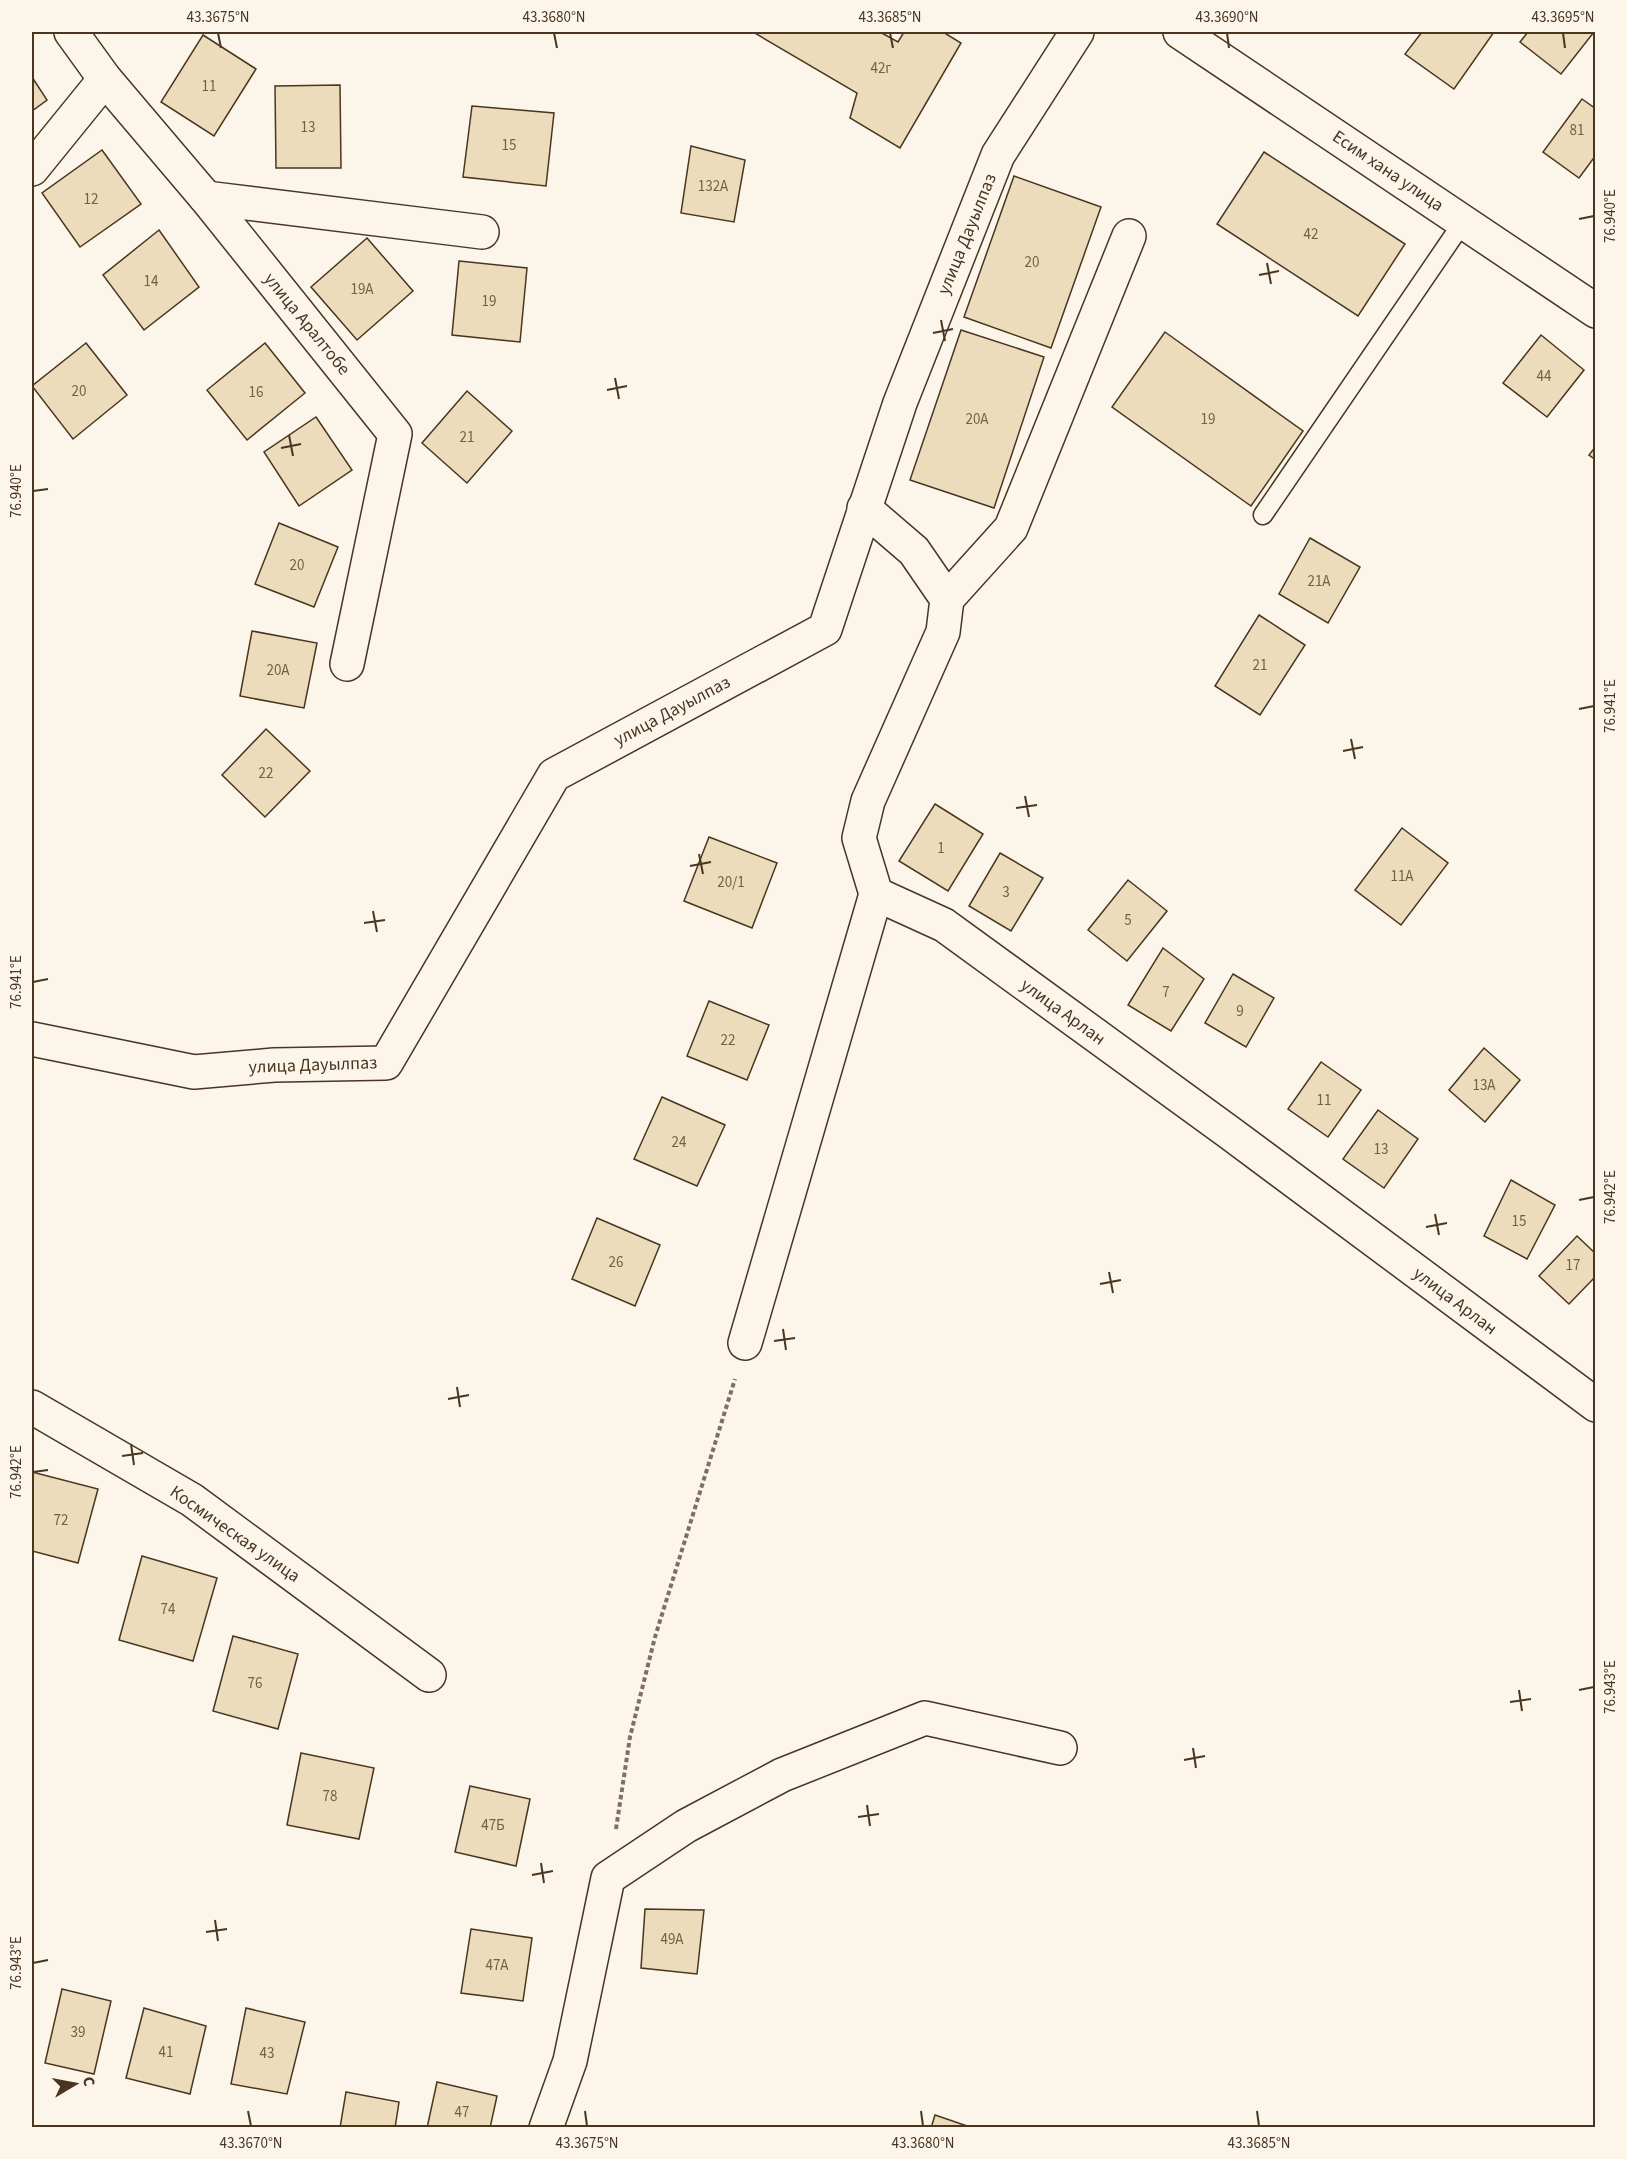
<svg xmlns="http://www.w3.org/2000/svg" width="1627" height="2159" viewBox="0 0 1627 2159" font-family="'Source Sans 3',sans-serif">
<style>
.building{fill:#ecdcbc;stroke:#4a3520;stroke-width:1.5}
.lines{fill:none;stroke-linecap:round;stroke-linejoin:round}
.lane-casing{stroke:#4a3520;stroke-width:21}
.street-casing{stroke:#4a3520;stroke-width:36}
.path{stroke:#7f6f5c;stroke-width:4;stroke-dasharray:4.5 3;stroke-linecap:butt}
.lane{stroke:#fbf6e9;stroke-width:18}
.street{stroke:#fbf6e9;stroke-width:33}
.ticks{fill:none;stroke:#4a3520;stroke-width:2}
.labels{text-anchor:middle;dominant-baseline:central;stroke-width:4.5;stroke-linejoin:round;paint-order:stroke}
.number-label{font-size:15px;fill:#725f47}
.street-label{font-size:18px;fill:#4a3520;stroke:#fbf6e9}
.neatline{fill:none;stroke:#4a3520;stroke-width:2}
.ticks-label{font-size:15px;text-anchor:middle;fill:#4a3520}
</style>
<rect width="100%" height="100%" fill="#fbf6e9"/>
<g class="building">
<polygon points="753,32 880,32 898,42 904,32 943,32 961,43 900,148 850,118 857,93"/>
<polygon points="1422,32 1494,32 1454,89 1405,54"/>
<polygon points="1528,32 1594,32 1561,74 1520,42"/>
<polygon points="203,35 256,69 214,136 161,102"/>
<polygon points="32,77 47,100 32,111"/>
<polygon points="340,85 341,168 276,168 275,86"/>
<polygon points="1582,99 1596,109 1596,155 1579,178 1543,152"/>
<polygon points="472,106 554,113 546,186 463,177"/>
<polygon points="691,146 745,160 734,222 681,213"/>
<polygon points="102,150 141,204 80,247 42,193"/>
<polygon points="1264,152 1405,244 1358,316 1217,224"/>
<polygon points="1014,176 1101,207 1051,348 964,317"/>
<polygon points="159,230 199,287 144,330 103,275"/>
<polygon points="367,238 413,291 357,340 311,287"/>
<polygon points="459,261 527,268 520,342 452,335"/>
<polygon points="961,330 1044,357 994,508 910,480"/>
<polygon points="1165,332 1303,431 1251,506 1112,407"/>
<polygon points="1541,335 1584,370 1547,417 1503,383"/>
<polygon points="86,343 127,395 73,439 32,386"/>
<polygon points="265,343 305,393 247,440 207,390"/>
<polygon points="467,391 512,431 467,483 422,443"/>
<polygon points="316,417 352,470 299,506 264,452"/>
<polygon points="1596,446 1596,460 1589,455"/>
<polygon points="279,523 338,547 314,607 255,584"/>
<polygon points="1310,538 1360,567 1328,623 1279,594"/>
<polygon points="1259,615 1305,645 1260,715 1215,686"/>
<polygon points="252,631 317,643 304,708 240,696"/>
<polygon points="266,729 310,771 265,817 222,775"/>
<polygon points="935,804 983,834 948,891 899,861"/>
<polygon points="1402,828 1448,863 1401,925 1355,890"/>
<polygon points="709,837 777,863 752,928 684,901"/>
<polygon points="1000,853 1043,878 1011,931 969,906"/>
<polygon points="1128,880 1167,911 1127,961 1088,930"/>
<polygon points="1163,948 1204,979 1171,1031 1128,1005"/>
<polygon points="1233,974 1274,998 1246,1047 1205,1023"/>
<polygon points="709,1001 769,1025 747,1080 687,1056"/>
<polygon points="1484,1048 1520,1080 1485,1122 1449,1090"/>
<polygon points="1321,1062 1361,1090 1328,1137 1288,1109"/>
<polygon points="662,1097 725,1125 697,1186 634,1159"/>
<polygon points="1378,1110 1418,1139 1384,1188 1343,1159"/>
<polygon points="1511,1180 1555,1205 1527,1259 1484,1236"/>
<polygon points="597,1218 660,1245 635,1306 572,1279"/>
<polygon points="1577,1236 1596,1254 1596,1276 1569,1304 1539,1276"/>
<polygon points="32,1472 98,1489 78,1563 32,1551"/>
<polygon points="142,1556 217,1578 193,1661 119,1640"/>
<polygon points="233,1636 298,1654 278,1729 213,1711"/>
<polygon points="301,1753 374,1768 359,1839 287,1825"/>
<polygon points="470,1786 530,1799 516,1866 455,1852"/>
<polygon points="645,1909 704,1910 697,1974 641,1968"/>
<polygon points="471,1929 532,1938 523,2001 461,1993"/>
<polygon points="62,1989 111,2001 94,2074 45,2063"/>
<polygon points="144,2008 206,2026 190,2094 126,2078"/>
<polygon points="246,2008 305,2022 287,2094 231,2084"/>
<polygon points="437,2082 497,2096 490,2128 427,2128"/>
<polygon points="346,2092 399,2102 395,2128 340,2128"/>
<polygon points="935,2115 973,2128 931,2128"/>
</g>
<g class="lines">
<defs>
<polyline id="lane" points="1263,515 1463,222"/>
<g id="street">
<polyline points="71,32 105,79 206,198 395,434 347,664"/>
<polyline points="1180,32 1596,311"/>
<polyline points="32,169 105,79"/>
<polyline points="206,198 482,232"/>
<polyline points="864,508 914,551 947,599 943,632 868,801 859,838 876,894 944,925 1230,1133 1596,1405"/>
<polyline points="947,599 1011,528 1129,236"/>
<polyline points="32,1039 194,1072 274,1065 386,1063 554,775 825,629 900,403 998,155 1077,32"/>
<polyline points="745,1343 876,894"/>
<polyline points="32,1407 192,1500 429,1675"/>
<polyline points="546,2128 570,2061 608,1878 686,1826 782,1775 925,1718 1060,1748"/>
</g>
</defs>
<use href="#lane" class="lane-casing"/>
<use href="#street" class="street-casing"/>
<polyline class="path" points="616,1829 630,1737 655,1637 735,1379"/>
<use href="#lane" class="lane"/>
<use href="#street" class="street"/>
</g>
<path class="ticks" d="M 218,33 L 221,48M 554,33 L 557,48M 890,33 L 893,48M 1227,33 L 1229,48M 1563,33 L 1565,48M 1579,219 L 1594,216M 1267,263 L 1271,284M 1259,275 L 1279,271M 941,320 L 945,341M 933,333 L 953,329M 615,378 L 619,399M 607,390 L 627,386M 289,435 L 293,456M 281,448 L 301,444M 33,491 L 48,489M 1579,709 L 1594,706M 1351,739 L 1355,759M 1343,751 L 1363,747M 1025,796 L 1029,817M 1016,808 L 1037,805M 699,854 L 703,874M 690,866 L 711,862M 373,911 L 377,932M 364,923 L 385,920M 33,982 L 48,979M 1579,1200 L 1594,1197M 1435,1214 L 1439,1235M 1426,1227 L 1447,1223M 1109,1272 L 1113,1293M 1100,1284 L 1121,1280M 783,1329 L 786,1350M 774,1341 L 795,1338M 457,1387 L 460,1407M 448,1399 L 469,1395M 131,1444 L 134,1465M 122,1456 L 143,1453M 33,1472 L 48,1470M 1519,1690 L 1522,1711M 1579,1690 L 1594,1687M 1510,1702 L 1531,1699M 1193,1748 L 1196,1768M 1184,1760 L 1205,1756M 867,1805 L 870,1826M 858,1817 L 879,1814M 541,1863 L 544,1883M 532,1875 L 553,1871M 215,1920 L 218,1941M 206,1932 L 227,1929M 33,1963 L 48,1960M 248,2111 L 251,2126M 585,2111 L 587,2126M 921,2111 L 923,2126M 1257,2111 L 1259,2126"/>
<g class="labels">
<g class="number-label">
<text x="881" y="68">42г</text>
<text x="209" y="86">11</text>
<text x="308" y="127">13</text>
<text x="1577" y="130">81</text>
<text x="509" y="145">15</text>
<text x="713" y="186">132А</text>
<text x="91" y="199">12</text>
<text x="1311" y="234">42</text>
<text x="1032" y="262">20</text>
<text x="151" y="281">14</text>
<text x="362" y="289">19А</text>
<text x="489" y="301">19</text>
<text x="1544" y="376">44</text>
<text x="79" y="391">20</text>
<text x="256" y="392">16</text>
<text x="977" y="419">20А</text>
<text x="1208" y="419">19</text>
<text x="467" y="437">21</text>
<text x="297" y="565">20</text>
<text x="1319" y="581">21А</text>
<text x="1260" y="665">21</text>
<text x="278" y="670">20А</text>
<text x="266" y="773">22</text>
<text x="941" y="848">1</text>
<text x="1402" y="876">11А</text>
<text x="731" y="882">20/1</text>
<text x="1006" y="892">3</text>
<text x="1128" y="920">5</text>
<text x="1166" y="992">7</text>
<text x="1240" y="1011">9</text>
<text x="728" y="1040">22</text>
<text x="1484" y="1085">13А</text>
<text x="1324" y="1100">11</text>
<text x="679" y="1142">24</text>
<text x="1381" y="1149">13</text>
<text x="1519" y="1221">15</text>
<text x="616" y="1262">26</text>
<text x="1573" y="1265">17</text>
<text x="61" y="1520">72</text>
<text x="168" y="1609">74</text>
<text x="255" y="1683">76</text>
<text x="330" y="1796">78</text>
<text x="493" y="1825">47Б</text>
<text x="672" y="1939">49А</text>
<text x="497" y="1965">47А</text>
<text x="78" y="2032">39</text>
<text x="166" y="2052">41</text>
<text x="267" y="2053">43</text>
<text x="462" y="2112">47</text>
</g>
<g class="street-label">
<text transform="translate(1388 171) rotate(34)">Есим хана улица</text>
<text transform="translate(967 234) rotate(-68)">улица Дауылпаз</text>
<text transform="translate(307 324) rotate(51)">улица Аралтобе</text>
<text transform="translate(672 711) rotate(-28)">улица Дауылпаз</text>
<text transform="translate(1063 1012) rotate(36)">улица Арлан</text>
<text transform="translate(313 1065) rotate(-2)">улица Дауылпаз</text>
<text transform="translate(1455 1301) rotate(37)">улица Арлан</text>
<text transform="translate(235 1534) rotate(35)">Космическая улица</text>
</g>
</g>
<rect width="1627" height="2159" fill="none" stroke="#fbf6e9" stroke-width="66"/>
<g transform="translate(75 2084) rotate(80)" stroke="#fbf6e9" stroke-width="4.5" paint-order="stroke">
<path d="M0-4.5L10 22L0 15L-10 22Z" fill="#4a3520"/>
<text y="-9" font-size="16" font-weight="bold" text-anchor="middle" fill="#4a3520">С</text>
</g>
<rect x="33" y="33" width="1561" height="2093" class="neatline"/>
<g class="ticks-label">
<text x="218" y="22">43.3675°N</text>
<text x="554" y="22">43.3680°N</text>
<text x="890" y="22">43.3685°N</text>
<text x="1227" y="22">43.3690°N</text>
<text x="1563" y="22">43.3695°N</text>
<text transform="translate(1610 216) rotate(-90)" y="5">76.940°E</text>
<text transform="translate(16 491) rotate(-90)" y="5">76.940°E</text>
<text transform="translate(1610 706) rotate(-90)" y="5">76.941°E</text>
<text transform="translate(16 982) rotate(-90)" y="5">76.941°E</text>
<text transform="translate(1610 1197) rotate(-90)" y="5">76.942°E</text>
<text transform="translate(16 1472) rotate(-90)" y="5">76.942°E</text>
<text transform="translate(1610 1687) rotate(-90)" y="5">76.943°E</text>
<text transform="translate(16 1963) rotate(-90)" y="5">76.943°E</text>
<text x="251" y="2148">43.3670°N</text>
<text x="587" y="2148">43.3675°N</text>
<text x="923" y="2148">43.3680°N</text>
<text x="1259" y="2148">43.3685°N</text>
</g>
</svg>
